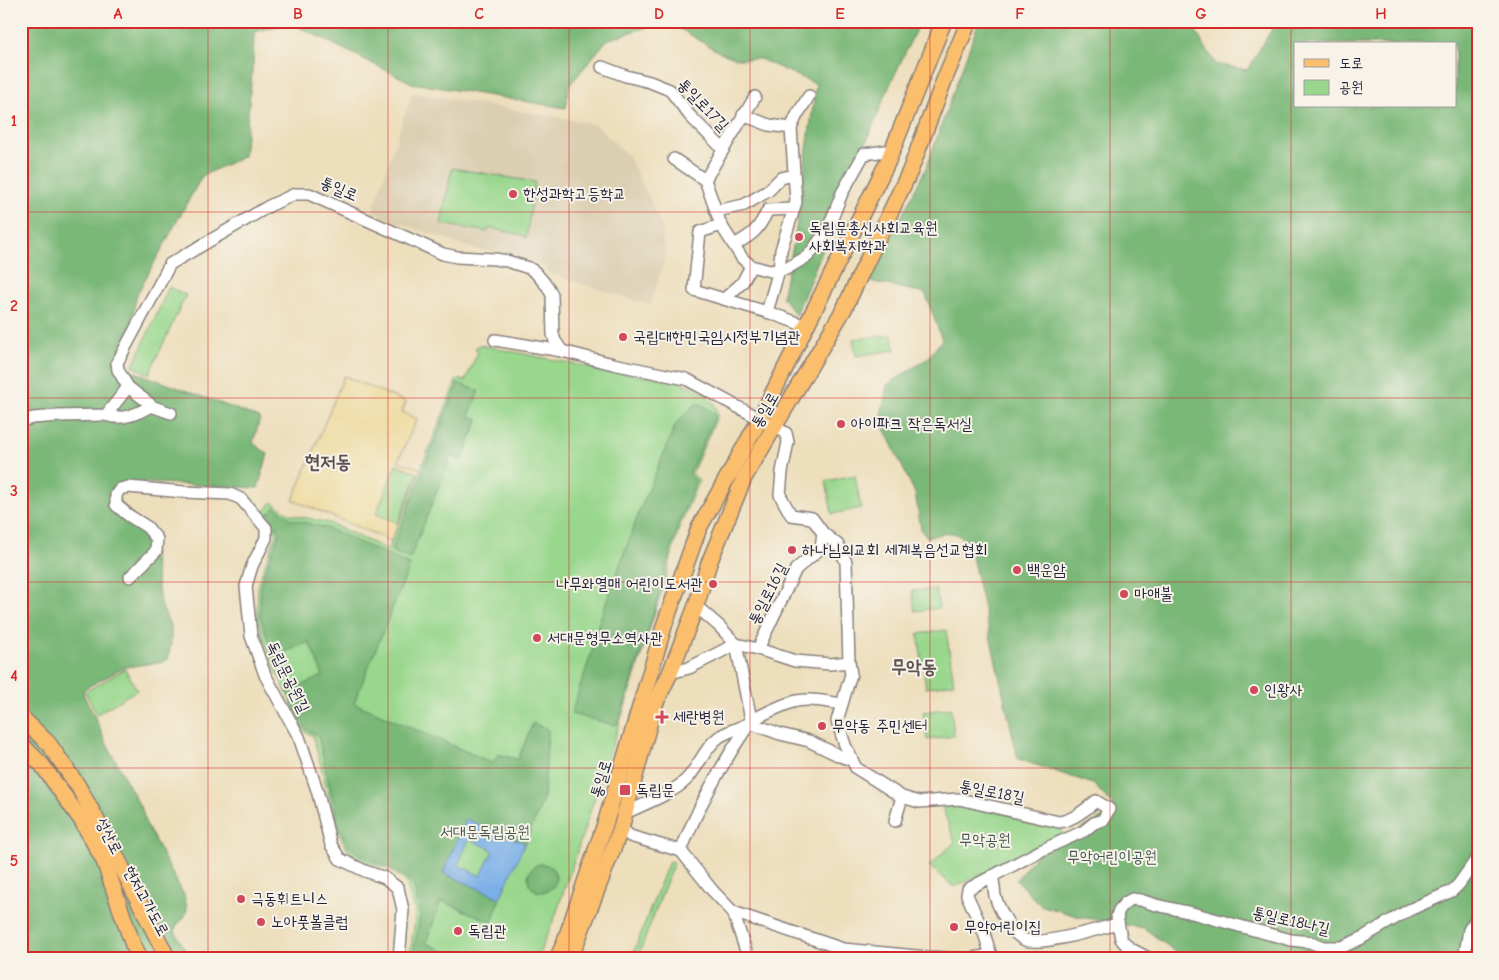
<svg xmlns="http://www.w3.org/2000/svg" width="1499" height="980" viewBox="0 0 1499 980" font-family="'Comic Neue','Poor Story',sans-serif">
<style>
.built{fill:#dbcfb2}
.green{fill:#99d78d;stroke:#5e7c64;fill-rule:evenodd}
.forest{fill:#7ab878;stroke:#4e6d5a;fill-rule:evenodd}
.sand{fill:#eeda9e;stroke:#887e6c;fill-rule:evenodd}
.water{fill:#7aafe8;stroke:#4e6892;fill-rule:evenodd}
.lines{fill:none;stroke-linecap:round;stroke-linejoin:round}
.minor-casing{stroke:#88807c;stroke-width:14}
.major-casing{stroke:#88807c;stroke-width:18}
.minor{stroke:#fff;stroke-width:11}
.major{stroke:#fabe6d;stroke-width:15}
.grid{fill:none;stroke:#d62828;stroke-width:1;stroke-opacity:0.55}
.poi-dot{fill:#d1495b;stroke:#f7f3e8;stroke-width:2}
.labels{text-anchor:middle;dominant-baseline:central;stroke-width:4;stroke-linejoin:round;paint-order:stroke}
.street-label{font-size:16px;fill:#22223b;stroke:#f7f3e8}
.poi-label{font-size:16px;fill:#22223b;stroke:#f7f3e8;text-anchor:start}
.park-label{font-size:16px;fill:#465854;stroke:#f7f3e8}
.quarter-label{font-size:19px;font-weight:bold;fill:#5d5054;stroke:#f7f3e8}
.neatline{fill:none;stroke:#d62828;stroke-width:2}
.grid-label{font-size:16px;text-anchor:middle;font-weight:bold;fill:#d62828}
</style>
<rect width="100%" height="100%" fill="#f7f3e8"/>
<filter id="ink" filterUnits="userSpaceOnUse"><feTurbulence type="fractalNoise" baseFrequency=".02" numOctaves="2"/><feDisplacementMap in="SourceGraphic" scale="10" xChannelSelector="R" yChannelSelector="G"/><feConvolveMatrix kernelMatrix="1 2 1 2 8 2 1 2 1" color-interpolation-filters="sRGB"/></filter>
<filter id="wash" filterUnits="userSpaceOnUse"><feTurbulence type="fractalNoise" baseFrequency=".0096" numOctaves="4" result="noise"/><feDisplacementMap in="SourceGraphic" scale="20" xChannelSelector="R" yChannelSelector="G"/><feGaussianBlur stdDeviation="1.12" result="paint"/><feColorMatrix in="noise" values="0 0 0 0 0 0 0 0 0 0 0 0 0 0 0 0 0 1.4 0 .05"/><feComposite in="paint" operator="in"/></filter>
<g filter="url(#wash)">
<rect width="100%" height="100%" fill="#eddebc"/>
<polygon class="built" points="413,93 558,117 596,125 629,157 661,223 665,258 650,305 550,274 544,266 507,252 477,250 388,219 373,211 403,119"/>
<g class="green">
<polygon points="452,168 535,182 526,238 522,235 489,228 488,232 441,224"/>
<polygon points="169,287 186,295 149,374 133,366"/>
<polygon points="892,335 895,350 856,356 853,339"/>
<path d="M 480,345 L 614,372 L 676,380 L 705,393 L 715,405 L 718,415 L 692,473 L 699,480 L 679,528 L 666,577 L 629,695 L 556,914 L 537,959 L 409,959 L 416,913 L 406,882 L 389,869 L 366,862 L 348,851 L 338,831 L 313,736 L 304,731 L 270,657 L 257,617 L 258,583 L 277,533 L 263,514 L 272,502 L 289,514 L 329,523 L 388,550 L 457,379 L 465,381 L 478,352 L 475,348 ZM 469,416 L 478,420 L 462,460 L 451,456 Z"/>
<polygon points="396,464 418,473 398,523 376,514"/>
<polygon points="855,475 861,508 832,514 826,481"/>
<polygon points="936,589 939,608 915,611 912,591"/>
<polygon points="946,630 954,683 926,688 918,634"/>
<polygon points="125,669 137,690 97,714 85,692"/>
<polygon points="951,708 954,736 927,740 923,712"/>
<polygon points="958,804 1060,825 1064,836 954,887 929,866 955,842 942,807"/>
<polygon points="669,861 674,862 637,959 631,959"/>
</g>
<g class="forest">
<polygon points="21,21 666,21 607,40 569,86 566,108 412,83 291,23 254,32 253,63 244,156 202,176 137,294 122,367 260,418 253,443 268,454 258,488 138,482 118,485 112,492 153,539 153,551 160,603 171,627 171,643 168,658 163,662 125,667 84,689 83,694 94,715 105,741 142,810 146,824 184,895 187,909 184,918 176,926 175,931 190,959 21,959"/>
<polygon points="667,21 920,21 888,89 796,315 782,297 795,237 816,84 760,59 738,59 721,53"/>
<path d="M 979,21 L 1189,21 L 1216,64 L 1247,70 L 1277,21 L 1478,21 L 1478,959 L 1185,959 L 1144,928 L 1080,917 L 1040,905 L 1016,880 L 1037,854 L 1110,813 L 1113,805 L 1093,784 L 1018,759 L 969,543 C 951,528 949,533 927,537 L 921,529 L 915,493 L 880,420 L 887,385 L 928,358 L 942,340 L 925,293 L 869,281 L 926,168 ZM 1295,44 L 1455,44 L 1455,106 L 1295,106 Z"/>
<polygon points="458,383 479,391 469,416 478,419 462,460 451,456 410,559 391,551"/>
<polygon points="697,404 703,405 715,414 715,417 689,474 696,480 677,528 654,612 618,723 614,725 571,714 592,651 599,622 641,507 676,424 692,407"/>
<polygon points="275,507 291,519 327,528 410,565 354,703 493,763 498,754 518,759 533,723 548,730 544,793 542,803 525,843 466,820 443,873 500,898 492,922 441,901 426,943 457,957 456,959 412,959 420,916 414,887 407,879 388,866 369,860 349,847 340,830 318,736 306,729 288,691 323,676 309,642 274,657 260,616 261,582 280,532 267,515"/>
<circle cx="542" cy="878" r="14"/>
</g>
<path class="sand" d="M 344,376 L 406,402 L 402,412 L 417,419 L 398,461 L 421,469 L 391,541 L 293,500 ZM 396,464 L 418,473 L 398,523 L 376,514 Z"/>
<path class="water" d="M 466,819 L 525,843 L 500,898 L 443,873 ZM 469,839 L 493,850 L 481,876 L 458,865 Z"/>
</g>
<g filter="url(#ink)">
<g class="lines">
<defs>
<g id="minor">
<polyline points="602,67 626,76 650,82 670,90 690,116 723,149"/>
<polyline points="743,115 769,125 791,128"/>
<polyline points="674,159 705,180 721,225 742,258 751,266 770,271 786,269 808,256 828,229 842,193 864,154 893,150"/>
<polyline points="705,180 755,97"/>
<polyline points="716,211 744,205 768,191 781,178 794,175"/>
<polyline points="721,225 700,232 694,290 770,313 806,326"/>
<path d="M 734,245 C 754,234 758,230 768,210 L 794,209"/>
<polyline points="724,299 742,283 751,266"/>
<polyline points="767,312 779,270 781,250 796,202 791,128 797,115 809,96"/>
<polyline points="495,340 562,351"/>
<polyline points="151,406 171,413"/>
<path d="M 106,415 C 122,421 137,414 151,406 L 149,403 L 128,387"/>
<path d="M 21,421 L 33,418 L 58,416 L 106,415 L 128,387 L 118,370 L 117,363 L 170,264 L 269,206 L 295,194 L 309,194 L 443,254 L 457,257 L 495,259 L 507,261 L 529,268 L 535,272 L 548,287 L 552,295 L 553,334 L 555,341 L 562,351 L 613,364 L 686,379 L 786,433 L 788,442 L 782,472 L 780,495 L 791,515 L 812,518 L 823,533 L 838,545 L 846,562 L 849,662 L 851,674 L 837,721 L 845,745 L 856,768 L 902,797 L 919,802 L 959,799 L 1059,822 C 1073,820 1085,810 1096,801 L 1109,809 L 1103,820 L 1094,823 L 1084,831 L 1040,851 L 968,889 L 967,895 L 984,933 L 992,959"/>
<polyline points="130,577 156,551 157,539 147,527 128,515 116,505 116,495 120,489 128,487 184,492 230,494 241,499 266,528 266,538 252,566 246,586 251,636 265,675 299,737 317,790 331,845 340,859 365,871 385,878 398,888 403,910 399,959"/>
<polyline points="696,606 719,626 736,644 758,649 795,661 830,664 849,662"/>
<polyline points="758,649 796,569 821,548 823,533"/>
<polyline points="670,673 689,668 736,644 751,720 750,723"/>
<path d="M 751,720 C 763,715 775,708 787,704 C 804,697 824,701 841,704"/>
<path d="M 625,813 C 643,805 673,793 686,780 C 698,768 705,747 719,737 C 728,731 740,728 750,723 L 780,734 L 809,741 L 840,756 L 852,760"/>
<polyline points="895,821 902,797"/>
<polyline points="621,828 630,836 681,851 712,890 733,912 746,951"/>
<path d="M 681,851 C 698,806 722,764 749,724"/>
<path d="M 992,876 C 994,883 994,889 995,896 C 999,909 1012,935 1025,940 C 1042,946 1099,929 1117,924"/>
<polyline points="733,912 843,949 927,957 966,959 991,955"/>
<polyline points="1150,959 1133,950 1126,945 1121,939 1117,916 1119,910 1125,903 1132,899 1140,900 1156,905 1192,913 1291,940 1310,942 1323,947 1342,947 1360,939 1409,910 1452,891 1459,884 1478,857"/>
<polyline points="1464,959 1469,930 1478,916"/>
</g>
<g id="major">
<polyline points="21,717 49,744 78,786 110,844 168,959"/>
<polyline points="21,744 42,765 82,821 104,861 133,945 141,959"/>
<polyline points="557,959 564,944 606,821 665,623 699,528 760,419 888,161 944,21"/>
<polyline points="570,959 621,828 654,706 670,673 696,606 709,563 744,478 844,309 910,171 945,78 969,21"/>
</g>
</defs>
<use href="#minor" class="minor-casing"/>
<use href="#major" class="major-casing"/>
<use href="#minor" class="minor"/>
<use href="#major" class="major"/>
</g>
</g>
<path class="grid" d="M 208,21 L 208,959M 388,21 L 388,959M 569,21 L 569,959M 750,21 L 750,959M 930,21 L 930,959M 1110,21 L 1110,959M 1291,21 L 1291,959M 21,212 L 1478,212M 21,398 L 1478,398M 21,582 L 1478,582M 21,768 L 1478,768"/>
<g class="poi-dot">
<circle cx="513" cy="194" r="5"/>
<circle cx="799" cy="237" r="5"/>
<circle cx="623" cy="337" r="5"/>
<circle cx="841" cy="424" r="5"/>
<circle cx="792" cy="550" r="5"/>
<circle cx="1017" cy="570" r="5"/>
<circle cx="713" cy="584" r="5"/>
<circle cx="1124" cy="594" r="5"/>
<circle cx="537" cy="638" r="5"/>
<circle cx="1254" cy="690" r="5"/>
<path d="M659.5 709.5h5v5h5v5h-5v5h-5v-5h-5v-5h5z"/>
<circle cx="822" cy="726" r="5"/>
<rect x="619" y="784" width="12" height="12" rx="2.5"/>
<circle cx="241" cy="899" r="5"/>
<circle cx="261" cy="922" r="5"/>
<circle cx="954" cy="927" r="5"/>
<circle cx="458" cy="931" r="5"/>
</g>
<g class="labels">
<g class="street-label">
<text transform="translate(703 105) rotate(46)">통일로17길</text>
<text transform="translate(339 189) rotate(23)">통일로</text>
<text transform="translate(765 410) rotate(-60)">통일로</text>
<text transform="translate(768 594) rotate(-63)">통일로16길</text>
<text transform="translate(288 677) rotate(64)">독립문공원길</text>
<text transform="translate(601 779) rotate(-73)">통일로</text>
<text transform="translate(992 792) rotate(11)">통일로18길</text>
<text transform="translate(109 836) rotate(63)">성산로</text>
<text transform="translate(146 901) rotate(61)">현저고가도로</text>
<text transform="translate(1291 921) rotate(13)">통일로18나길</text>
</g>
<g class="poi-label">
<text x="523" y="194">한성과학고등학교</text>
<text x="809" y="228">독립문총신사회교육원<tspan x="809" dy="18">사회복지학과</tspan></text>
<text x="633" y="337">국립대한민국임시정부기념관</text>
<text x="851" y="424">아이파크 작은독서실</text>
<text x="802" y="550">하나님의교회 세계복음선교협회</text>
<text x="1027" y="570">백운암</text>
<text x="703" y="584" text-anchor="end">나무와열매 어린이도서관</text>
<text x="1134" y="594">마애불</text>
<text x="547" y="638">서대문형무소역사관</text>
<text x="1264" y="690">인왕사</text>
<text x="673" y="717">세란병원</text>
<text x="832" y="726">무악동 주민센터</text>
<text x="636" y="790">독립문</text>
<text x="251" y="899">극동휘트니스</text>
<text x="271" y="922">노아풋볼클럽</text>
<text x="964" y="927">무악어린이집</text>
<text x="468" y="931">독립관</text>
</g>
<g class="park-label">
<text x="485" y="832">서대문독립공원</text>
<text x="985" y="840">무악공원</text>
<text x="1112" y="857">무악어린이공원</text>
</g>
<g class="quarter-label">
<text x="328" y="462">현저동</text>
<text x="914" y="667">무악동</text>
</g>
</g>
<rect width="1499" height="980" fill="none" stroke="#f7f3e8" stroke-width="55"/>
<rect x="1294" y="42" width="162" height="65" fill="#f7f3e8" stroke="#a29fa3"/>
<rect x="1304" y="59" width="25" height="8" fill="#fabe6d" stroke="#a29fa3"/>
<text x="1339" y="68" font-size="15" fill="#22223b">도로</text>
<rect x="1304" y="80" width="25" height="15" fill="#99d78d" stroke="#a29fa3"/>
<text x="1339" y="92" font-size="15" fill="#22223b">공원</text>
<rect x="28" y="28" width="1444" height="924" class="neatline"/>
<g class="grid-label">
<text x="118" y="19">A</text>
<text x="298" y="19">B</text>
<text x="479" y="19">C</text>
<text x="659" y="19">D</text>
<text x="840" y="19">E</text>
<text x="1020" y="19">F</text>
<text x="1201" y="19">G</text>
<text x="1381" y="19">H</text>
<text x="14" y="126">1</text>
<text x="14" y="311">2</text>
<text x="14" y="496">3</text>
<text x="14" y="681">4</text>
<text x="14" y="866">5</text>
</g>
</svg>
